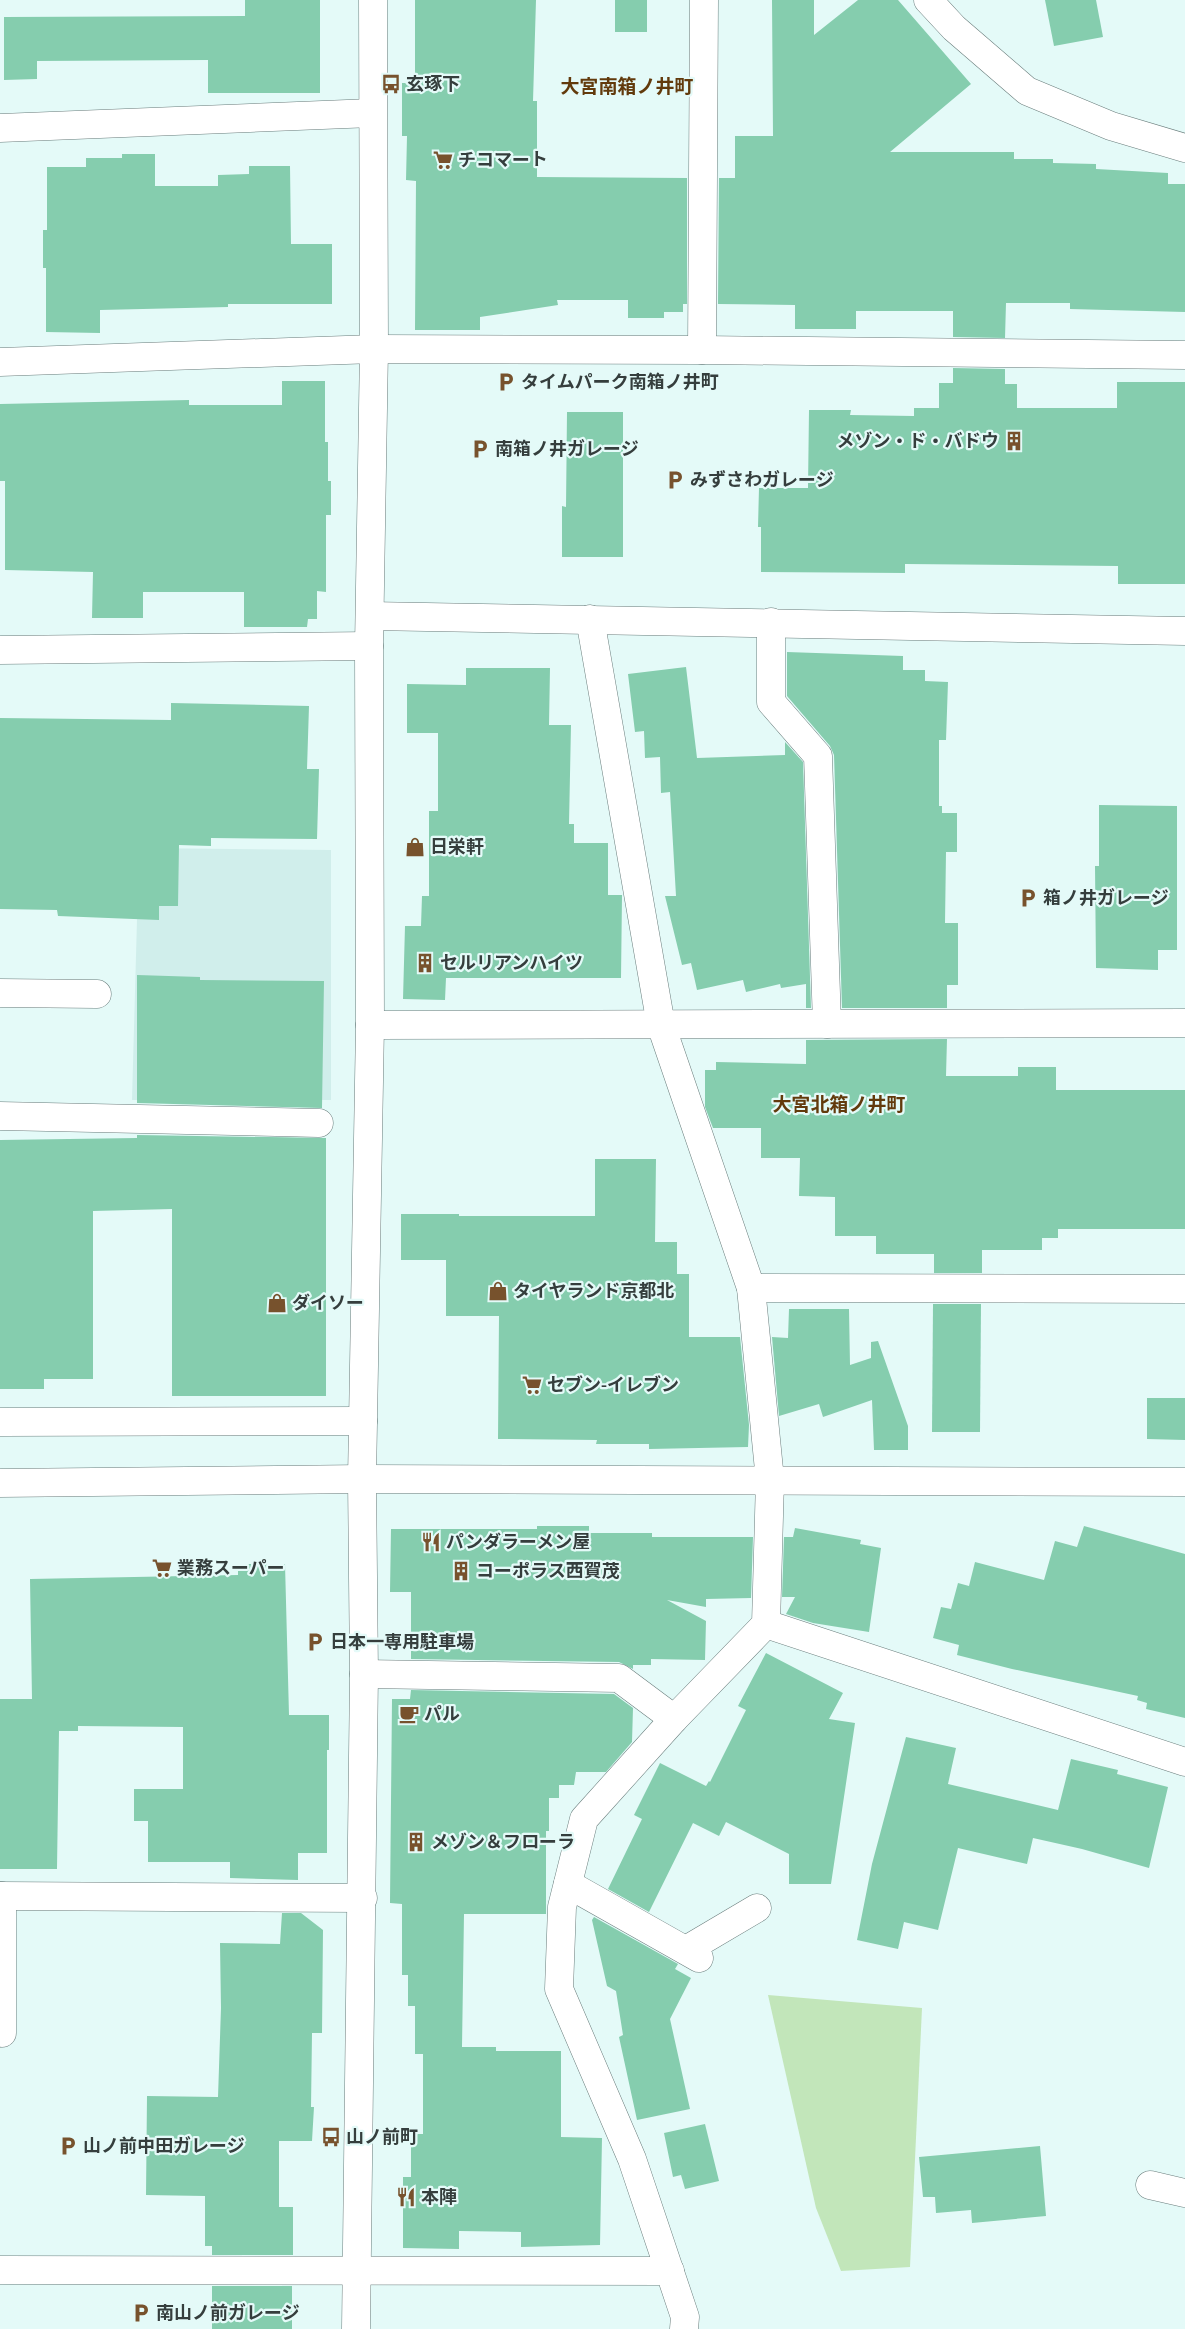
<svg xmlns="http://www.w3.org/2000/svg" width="1185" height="2329" viewBox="0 0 1185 2329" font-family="'Times New Roman','Noto Sans JP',serif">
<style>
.built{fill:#d0eeeb}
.green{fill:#c2e6ba}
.building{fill:#85cdae}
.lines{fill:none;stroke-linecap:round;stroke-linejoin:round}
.minor-casing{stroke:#6a7d7c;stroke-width:29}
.minor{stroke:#fff;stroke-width:28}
.labels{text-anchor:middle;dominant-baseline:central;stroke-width:4.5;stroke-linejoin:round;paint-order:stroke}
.poi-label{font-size:18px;font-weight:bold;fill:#353e3d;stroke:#e4faf8;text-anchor:start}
.neighbourhood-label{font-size:19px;font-weight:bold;fill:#623a0c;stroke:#e4faf8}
</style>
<rect width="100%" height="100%" fill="#e4faf8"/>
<polygon class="built" points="139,848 331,850 331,1100 132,1100"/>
<polygon class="green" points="768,1995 922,2008 910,2267 841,2271 816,2208"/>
<g class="building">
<polygon points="245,0 320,0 320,93 208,93 208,60 37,61 37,79 4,80 4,17 245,16"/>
<polygon points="415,0 536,0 533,101 537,101 537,177 687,178 687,304 683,304 683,312 664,312 664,318 628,318 628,300 557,300 558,305 480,317 480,330 415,330 416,181 406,180 407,136 402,136 402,83 415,83"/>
<rect x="615" y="0" width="32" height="32"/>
<polygon points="772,0 814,0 814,35 858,0 898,0 971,84 890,152 1014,152 1014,159 1053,159 1053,163 1096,164 1096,169 1168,173 1168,184 1185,184 1185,312 1070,309 1070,303 1006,303 1005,338 953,337 953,311 856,311 856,329 795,329 795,305 718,304 719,178 735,178 735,136 773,136"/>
<polygon points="1045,0 1096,0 1103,37 1054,46"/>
<polygon points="122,154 155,154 155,186 218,186 218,175 249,174 249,166 290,166 291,244 332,244 332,304 228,304 228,307 100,310 100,333 46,332 46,268 43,268 43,230 47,230 47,167 86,167 86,158 122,158"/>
<polygon points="953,368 1005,369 1005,384 1017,384 1017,408 1117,408 1117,382 1185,382 1185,584 1118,584 1118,566 905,564 905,573 761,572 761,527 758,527 759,488 808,488 809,410 851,410 850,415 914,416 914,408 939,408 939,383 953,383"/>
<polygon points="282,381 325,381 325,442 328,442 328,481 331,481 331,515 326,515 326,592 317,591 317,619 308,619 307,627 244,627 244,592 143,592 143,618 92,618 93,572 5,570 5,481 0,481 0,404 189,400 189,405 282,405"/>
<polygon points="567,412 623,412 623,557 562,557 562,506 566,507"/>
<polygon points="787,652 903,656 903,670 925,670 925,681 948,682 946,740 939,740 939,806 942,806 942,813 957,813 957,852 946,852 945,923 958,923 958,985 947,985 947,1008 842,1008 834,755 830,746 787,696"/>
<polygon points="686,667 697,758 785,755 785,742 803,762 811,1008 806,1008 806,984 781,988 780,984 746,992 743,980 697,990 691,963 682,965 665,896 676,896 670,792 661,793 660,757 645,758 644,731 635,732 628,674"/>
<polygon points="466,668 550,668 549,725 571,725 569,824 574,824 574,843 608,843 608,895 622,895 621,978 446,978 445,1000 403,999 405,926 421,926 422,896 429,896 429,811 438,811 438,733 407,733 407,684 466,685"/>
<polygon points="171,703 309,706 307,769 319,769 317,839 211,838 211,846 179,845 178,906 159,906 159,920 58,916 57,910 0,909 0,718 171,720"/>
<polygon points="1099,805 1177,806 1177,950 1158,950 1158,970 1096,968 1095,866 1099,866"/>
<polygon points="137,975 200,977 200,980 324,981 322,1108 137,1103"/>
<polygon points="947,1039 946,1076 1018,1076 1018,1067 1056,1067 1056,1090 1185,1090 1185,1229 1058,1229 1058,1238 1042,1238 1042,1250 982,1250 982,1273 934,1273 934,1254 876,1254 876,1236 835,1236 835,1197 799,1196 800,1158 761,1158 761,1128 713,1128 705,1107 705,1070 716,1070 716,1062 806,1064 806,1040"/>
<polygon points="137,1135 326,1138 326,1396 172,1396 172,1209 93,1211 93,1379 44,1379 44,1389 0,1389 0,1140 137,1138"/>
<polygon points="595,1159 656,1159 655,1242 677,1242 677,1274 689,1274 689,1337 740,1337 749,1425 748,1447 649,1449 649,1444 596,1444 597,1440 498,1439 499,1316 446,1316 446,1260 401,1260 401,1214 459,1214 459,1216 595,1216"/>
<polygon points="933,1304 981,1304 980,1432 932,1432"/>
<polygon points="789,1309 849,1309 850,1365 871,1358 871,1342 878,1341 908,1426 908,1450 874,1450 872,1400 823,1417 819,1404 779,1416 772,1337 788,1338"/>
<polygon points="1147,1398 1185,1398 1185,1440 1147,1439"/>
<polygon points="537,1526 589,1526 589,1533 652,1533 652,1537 753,1537 751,1598 706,1599 706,1607 667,1600 706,1621 705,1660 651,1659 651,1665 633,1665 633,1669 619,1662 411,1659 411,1592 390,1592 391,1529 537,1529"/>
<polygon points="1084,1526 1185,1554 1185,1718 1146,1709 1147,1703 1137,1700 1138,1696 1012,1669 957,1655 959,1645 933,1638 941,1607 951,1609 958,1583 969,1586 975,1562 1044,1580 1055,1541 1077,1547"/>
<polygon points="795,1528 861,1540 860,1544 881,1548 869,1632 813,1623 786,1614 795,1597 782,1597 784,1537 793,1537"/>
<polygon points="238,1564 285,1564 289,1715 329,1715 329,1750 327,1750 327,1853 298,1853 298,1880 230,1878 230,1862 148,1862 148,1821 134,1821 134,1789 183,1789 183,1727 78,1726 78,1731 59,1731 57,1869 0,1869 0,1699 32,1699 30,1579 238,1575"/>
<polygon points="766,1653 843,1693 829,1719 855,1723 831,1884 789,1884 789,1854 726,1822 719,1836 693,1823 649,1912 608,1889 642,1819 634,1815 660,1763 706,1786 709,1781 710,1782 746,1710 738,1706"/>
<polygon points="411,1690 614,1694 633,1708 632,1742 606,1772 576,1772 574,1785 559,1785 559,1798 549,1798 549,1831 546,1831 546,1914 464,1914 462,2047 496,2047 496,2051 561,2051 561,2137 602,2138 600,2245 521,2247 521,2232 459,2231 459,2249 403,2248 403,2177 411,2177 411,2134 423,2134 423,2054 415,2054 415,2006 408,2006 408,1975 402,1975 402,1904 390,1903 392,1699 410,1699"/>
<polygon points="906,1737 956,1748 948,1784 1058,1810 1071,1759 1118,1770 1117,1774 1168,1787 1149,1868 1082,1849 1033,1838 1027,1864 958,1848 938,1930 904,1922 898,1949 857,1940 872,1864"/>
<polygon points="282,1913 301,1913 323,1930 322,2033 312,2033 311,2107 314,2107 312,2141 279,2141 279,2207 293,2207 293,2255 212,2255 212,2246 205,2246 205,2196 146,2195 147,2096 218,2097 221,2008 220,1943 280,1944"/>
<polygon points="594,1917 678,1964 675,1969 691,1978 670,2019 690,2109 637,2120 619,2037 623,2035 616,1991 607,1986 592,1920"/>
<polygon points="705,2124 719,2181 685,2189 681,2175 673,2177 664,2133"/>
<polygon points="1040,2146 1046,2216 972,2223 971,2210 936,2213 935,2197 923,2197 919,2157"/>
<rect x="212" y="2286" width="80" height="43"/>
</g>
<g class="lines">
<defs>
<g id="minor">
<polyline points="928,0 954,28 1027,91 1111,126 1185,148"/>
<polyline points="0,128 372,113"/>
<polyline points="702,350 704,0"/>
<polyline points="0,362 374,349 702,350 1185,355"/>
<polyline points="370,616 1185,631"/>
<polyline points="590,619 661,1025 751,1288 770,1480 766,1624 674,1719 584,1819 562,1907 559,1989 632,2159 685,2317 684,2329"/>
<polyline points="771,622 771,702 818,756 827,1024"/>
<polyline points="0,650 369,646"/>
<polyline points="0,993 97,994"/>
<polyline points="370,1025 1185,1023"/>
<polyline points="0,1116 319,1123"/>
<polyline points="751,1288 1185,1289"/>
<polyline points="0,1422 363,1421"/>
<polyline points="0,1483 362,1479 1185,1482"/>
<polyline points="766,1624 1185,1762"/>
<polyline points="364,1674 619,1678 674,1719"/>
<polyline points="568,1884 699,1958"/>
<polyline points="0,1896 363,1898"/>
<polyline points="686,1950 757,1908"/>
<polyline points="2,2033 2,1896"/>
<polyline points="1150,2185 1185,2193"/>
<polyline points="0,2270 670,2271"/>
<polyline points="356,2329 364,1674 362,1479 370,1025 369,646 374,349 373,0"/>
</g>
</defs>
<use href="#minor" class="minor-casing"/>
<use href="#minor" class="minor"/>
</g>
<defs>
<symbol id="bus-bare" viewBox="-9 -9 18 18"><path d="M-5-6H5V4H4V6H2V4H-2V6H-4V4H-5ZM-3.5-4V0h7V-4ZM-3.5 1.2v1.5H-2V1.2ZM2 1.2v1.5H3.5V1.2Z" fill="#77522d" stroke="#e4faf8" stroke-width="2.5" paint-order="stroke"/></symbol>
<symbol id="supermarket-bare" viewBox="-9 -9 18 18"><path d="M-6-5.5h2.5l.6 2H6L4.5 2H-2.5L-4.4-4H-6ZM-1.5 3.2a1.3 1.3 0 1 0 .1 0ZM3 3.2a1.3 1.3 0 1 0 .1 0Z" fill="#77522d" stroke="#e4faf8" stroke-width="2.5" paint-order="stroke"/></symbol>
<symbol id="parking-bare" viewBox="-9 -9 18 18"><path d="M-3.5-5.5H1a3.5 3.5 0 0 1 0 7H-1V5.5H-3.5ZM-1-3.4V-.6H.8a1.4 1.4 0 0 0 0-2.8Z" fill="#77522d" stroke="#e4faf8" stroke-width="2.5" paint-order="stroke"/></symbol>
<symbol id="building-bare" viewBox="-9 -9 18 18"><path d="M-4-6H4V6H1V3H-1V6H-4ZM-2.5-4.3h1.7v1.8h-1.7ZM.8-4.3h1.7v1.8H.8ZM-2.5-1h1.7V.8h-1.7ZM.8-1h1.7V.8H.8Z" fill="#77522d" stroke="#e4faf8" stroke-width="2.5" paint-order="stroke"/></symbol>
<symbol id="shop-bare" viewBox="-9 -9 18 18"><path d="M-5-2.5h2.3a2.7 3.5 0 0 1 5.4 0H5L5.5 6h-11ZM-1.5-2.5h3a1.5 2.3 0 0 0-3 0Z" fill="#77522d" stroke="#e4faf8" stroke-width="2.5" paint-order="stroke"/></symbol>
<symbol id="restaurant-bare" viewBox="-9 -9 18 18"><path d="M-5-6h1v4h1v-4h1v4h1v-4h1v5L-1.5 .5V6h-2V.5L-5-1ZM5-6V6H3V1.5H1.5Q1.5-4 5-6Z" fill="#77522d" stroke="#e4faf8" stroke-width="2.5" paint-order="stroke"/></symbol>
<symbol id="cafe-bare" viewBox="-9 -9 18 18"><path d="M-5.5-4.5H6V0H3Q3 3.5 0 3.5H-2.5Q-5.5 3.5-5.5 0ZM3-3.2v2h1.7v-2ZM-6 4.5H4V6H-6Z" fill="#77522d" stroke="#e4faf8" stroke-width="2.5" paint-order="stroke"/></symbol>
</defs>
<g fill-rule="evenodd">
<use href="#bus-bare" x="377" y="70" width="28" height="28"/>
<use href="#supermarket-bare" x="429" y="146" width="28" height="28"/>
<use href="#parking-bare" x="492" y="368" width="28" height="28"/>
<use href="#building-bare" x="1000" y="427" width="28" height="28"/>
<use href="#parking-bare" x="466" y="435" width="28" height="28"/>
<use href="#parking-bare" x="661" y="466" width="28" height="28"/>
<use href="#shop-bare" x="401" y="833" width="28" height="28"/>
<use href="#parking-bare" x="1014" y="884" width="28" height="28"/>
<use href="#building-bare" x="411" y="949" width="28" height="28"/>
<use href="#shop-bare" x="484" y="1277" width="28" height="28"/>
<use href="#shop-bare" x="263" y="1289" width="28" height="28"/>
<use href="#supermarket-bare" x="518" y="1371" width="28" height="28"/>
<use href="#restaurant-bare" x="417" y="1528" width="28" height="28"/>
<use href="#supermarket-bare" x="148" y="1554" width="28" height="28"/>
<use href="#building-bare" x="447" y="1557" width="28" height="28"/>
<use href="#parking-bare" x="301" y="1628" width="28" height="28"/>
<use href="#cafe-bare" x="395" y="1700" width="28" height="28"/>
<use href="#building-bare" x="402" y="1828" width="28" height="28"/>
<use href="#bus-bare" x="317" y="2123" width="28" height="28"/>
<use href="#parking-bare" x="54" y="2132" width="28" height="28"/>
<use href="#restaurant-bare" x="392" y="2183" width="28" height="28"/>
<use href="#parking-bare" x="127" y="2299" width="28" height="28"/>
</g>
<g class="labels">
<g class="poi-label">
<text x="406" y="84">玄琢下</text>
<text x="458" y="160">チコマート</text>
<text x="521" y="382">タイムパーク南箱ノ井町</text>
<text x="999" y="441" text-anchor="end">メゾン・ド・バドウ</text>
<text x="495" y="449">南箱ノ井ガレージ</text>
<text x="690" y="480">みずさわガレージ</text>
<text x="430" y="847">日栄軒</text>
<text x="1043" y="898">箱ノ井ガレージ</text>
<text x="440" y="963">セルリアンハイツ</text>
<text x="513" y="1291">タイヤランド京都北</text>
<text x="292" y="1303">ダイソー</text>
<text x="547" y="1385">セブン-イレブン</text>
<text x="446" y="1542">パンダラーメン屋</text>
<text x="177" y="1568">業務スーパー</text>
<text x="476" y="1571">コーポラス西賀茂</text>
<text x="330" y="1642">日本一専用駐車場</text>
<text x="424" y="1714">パル</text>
<text x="431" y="1842">メゾン＆フローラ</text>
<text x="346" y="2137">山ノ前町</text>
<text x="83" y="2146">山ノ前中田ガレージ</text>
<text x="421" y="2197">本陣</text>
<text x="156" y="2313">南山ノ前ガレージ</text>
</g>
<g class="neighbourhood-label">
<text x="627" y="86">大宮南箱ノ井町</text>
<text x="839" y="1104">大宮北箱ノ井町</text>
</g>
</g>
</svg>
